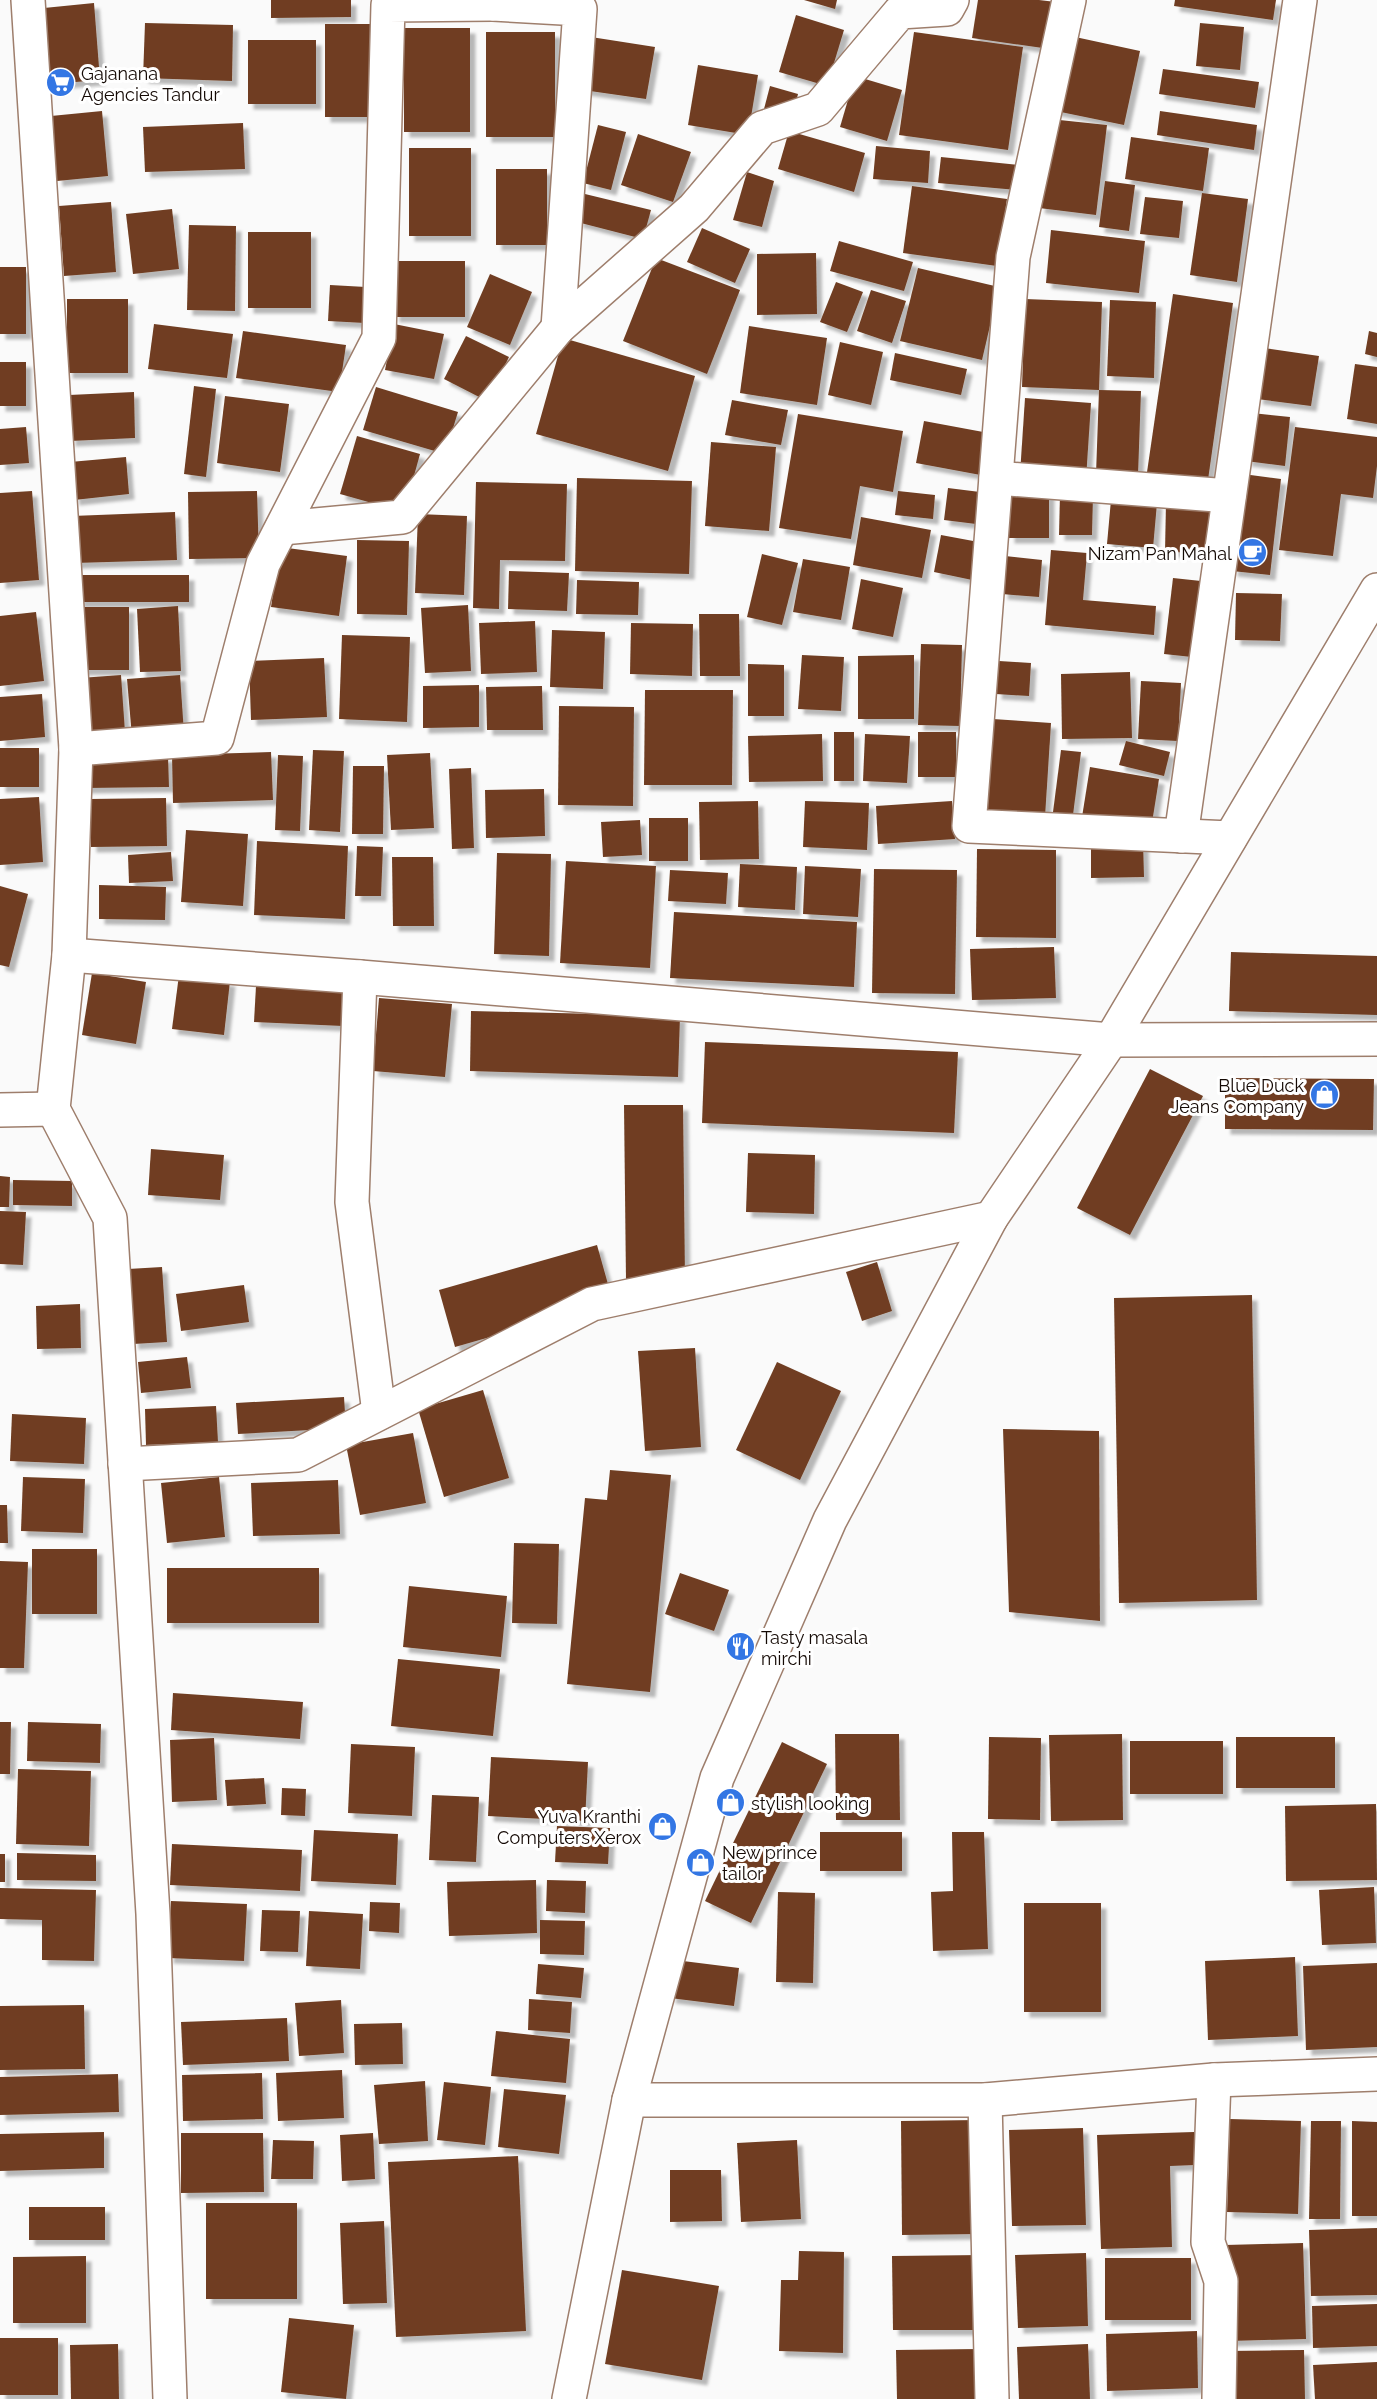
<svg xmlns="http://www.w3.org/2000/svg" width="1377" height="2399" viewBox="0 0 1377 2399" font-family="Raleway,sans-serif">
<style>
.building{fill:#6f3e22;filter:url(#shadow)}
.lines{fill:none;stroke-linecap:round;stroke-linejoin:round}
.street-casing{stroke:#9e7e6c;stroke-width:36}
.secondary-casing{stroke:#9e7e6c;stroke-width:36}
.street{stroke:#fff;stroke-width:33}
.secondary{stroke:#fff;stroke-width:33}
.labels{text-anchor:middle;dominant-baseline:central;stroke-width:6;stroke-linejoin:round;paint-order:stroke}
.poi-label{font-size:18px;fill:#140904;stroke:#fff;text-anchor:start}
</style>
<defs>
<filter id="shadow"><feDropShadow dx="5.5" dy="5.5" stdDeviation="1.5" flood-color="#0004"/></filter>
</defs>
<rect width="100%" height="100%" fill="#fafafa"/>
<g class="building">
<polygon points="271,0 351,0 351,17 271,18"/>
<polygon points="804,0 837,0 835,9"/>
<polygon points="978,0 1039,0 1064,3 1057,50 972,38"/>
<polygon points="1175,0 1276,0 1273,20 1174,6"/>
<polygon points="94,3 100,80 51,84 44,8"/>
<polygon points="796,15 844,30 827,86 779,72"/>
<polygon points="145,23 233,25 232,81 143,78"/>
<polygon points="1200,23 1244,27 1240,70 1196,66"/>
<rect x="325" y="24" width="52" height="93"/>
<rect x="404" y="28" width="66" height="104"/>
<rect x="486" y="32" width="69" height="105"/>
<polygon points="914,32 1023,47 1008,150 899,135"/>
<polygon points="1066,35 1140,51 1124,125 1051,110"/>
<polygon points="591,37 655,47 646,99 583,90"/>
<rect x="248" y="40" width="68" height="64"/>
<polygon points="698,65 758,75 748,135 688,125"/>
<polygon points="1163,69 1259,82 1255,108 1159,94"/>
<polygon points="855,76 902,90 887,141 840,127"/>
<polygon points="770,86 798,94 792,117 764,109"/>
<polygon points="102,111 108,176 57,181 51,116"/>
<polygon points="1160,111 1257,125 1254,150 1157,135"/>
<polygon points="1050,119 1107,125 1096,215 1039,208"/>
<polygon points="243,123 245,169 145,172 143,127"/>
<polygon points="598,125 626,132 611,190 583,183"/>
<polygon points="789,131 865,153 854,192 778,169"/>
<polygon points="638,134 691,152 673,202 621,185"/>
<polygon points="1131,137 1209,148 1203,191 1125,179"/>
<polygon points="876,146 930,151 928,183 873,179"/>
<rect x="409" y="148" width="62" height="88"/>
<polygon points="941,157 1019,165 1017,190 938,183"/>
<rect x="496" y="169" width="51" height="76"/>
<polygon points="747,172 774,181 762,227 733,220"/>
<polygon points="1105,181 1135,185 1129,231 1099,227"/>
<polygon points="912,186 1007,199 997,266 903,253"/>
<polygon points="1202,193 1248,199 1237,282 1190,275"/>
<polygon points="585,194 651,210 643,239 577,222"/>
<polygon points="1145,197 1183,201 1179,238 1140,234"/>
<polygon points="111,202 116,272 64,276 59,206"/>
<polygon points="172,209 179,269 133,274 126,214"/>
<polygon points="189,225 236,226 235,311 187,310"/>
<polygon points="702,228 750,249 735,283 687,262"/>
<polygon points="1051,230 1145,241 1139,293 1046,283"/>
<rect x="248" y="232" width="63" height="76"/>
<polygon points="839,241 913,262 904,291 830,271"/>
<polygon points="816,253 817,314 757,315 757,254"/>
<polygon points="656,258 740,290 707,374 623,341"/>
<rect x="394" y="261" width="71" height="56"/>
<rect x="0" y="267" width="26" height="67"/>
<polygon points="918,268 999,287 982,360 900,341"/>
<polygon points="490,274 532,292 510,345 467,327"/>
<polygon points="836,282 863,292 847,332 820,322"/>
<polygon points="330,285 366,287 365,323 328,321"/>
<polygon points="871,290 906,301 892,343 857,331"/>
<polygon points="1173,294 1233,303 1207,487 1146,479"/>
<rect x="67" y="299" width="61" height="74"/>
<polygon points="1025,299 1102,302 1099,390 1141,391 1138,475 1096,474 1099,390 1022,387"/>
<polygon points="1110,300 1156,302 1154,378 1107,376"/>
<polygon points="154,324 233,334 227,378 148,369"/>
<polygon points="394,324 444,334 434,379 385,370"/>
<polygon points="749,326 827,338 817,405 740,393"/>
<polygon points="243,331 346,345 339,392 236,378"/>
<polygon points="1369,331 1377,333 1377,357 1365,354"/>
<polygon points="466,336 509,357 487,401 444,379"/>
<polygon points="563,338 695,376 668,471 536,434"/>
<polygon points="840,342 883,352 871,405 828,395"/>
<polygon points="1264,348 1319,356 1311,406 1257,399"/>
<polygon points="895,353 967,369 961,395 890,380"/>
<rect x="0" y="362" width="26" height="44"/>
<polygon points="1355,364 1377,367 1377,424 1347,419"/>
<polygon points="194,386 216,389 206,477 184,474"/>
<polygon points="376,387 458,412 445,454 363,430"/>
<polygon points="134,392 135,438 70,441 69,395"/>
<polygon points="225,396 289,404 280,472 217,463"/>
<polygon points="1025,398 1091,403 1086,479 1020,474"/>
<polygon points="732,400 788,410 781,445 725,435"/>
<polygon points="1252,413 1290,417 1285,466 1246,461"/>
<polygon points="798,414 903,431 893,492 860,486 851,539 779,528"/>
<polygon points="924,421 994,434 986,476 916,463"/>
<polygon points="26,427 29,463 0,465 0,429"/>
<polygon points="1295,427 1377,437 1377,466 1373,498 1341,494 1333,556 1279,550"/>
<polygon points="357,436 420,454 404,512 340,494"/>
<polygon points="711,442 776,447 769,531 705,526"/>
<polygon points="126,457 129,494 74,500 70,462"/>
<polygon points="1243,474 1281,479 1270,575 1232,571"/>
<polygon points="577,478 692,481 689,574 575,571"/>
<polygon points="476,482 567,484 565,561 500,560 499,609 473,608"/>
<polygon points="948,488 988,493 984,525 944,520"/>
<rect x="1009" y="489" width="40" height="49"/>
<polygon points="32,491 39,580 0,583 0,493"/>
<polygon points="257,491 259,558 189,559 188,492"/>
<polygon points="898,491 935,495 933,519 895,515"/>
<polygon points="1060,494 1093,495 1092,535 1059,535"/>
<polygon points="1111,500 1157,503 1153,548 1107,544"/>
<polygon points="1166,502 1210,503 1210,553 1165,552"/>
<polygon points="175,512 177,560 74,563 72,516"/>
<polygon points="418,514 467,516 464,595 415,593"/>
<polygon points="861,517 931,530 922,578 853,565"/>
<polygon points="941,535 984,543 977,581 934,572"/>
<polygon points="357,540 409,541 407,615 357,614"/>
<polygon points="280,547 347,556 339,616 271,607"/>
<polygon points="1051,550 1087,553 1083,600 1156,606 1154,635 1045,625"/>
<polygon points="762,554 798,563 782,625 747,617"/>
<polygon points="1005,556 1042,560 1039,597 1002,594"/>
<polygon points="803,559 850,567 841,620 793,612"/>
<polygon points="509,571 569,573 567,611 508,609"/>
<rect x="78" y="575" width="111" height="27"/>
<polygon points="1173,578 1201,581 1192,657 1164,654"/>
<polygon points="861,579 903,588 893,637 852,629"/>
<polygon points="577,580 639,582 638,615 576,614"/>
<polygon points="1236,593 1282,594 1280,641 1235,640"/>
<polygon points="468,605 471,671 425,673 421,608"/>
<polygon points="178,606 181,671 140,672 137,609"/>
<rect x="77" y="607" width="52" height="63"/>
<polygon points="36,612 44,681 0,686 0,616"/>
<polygon points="699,614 739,614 740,676 700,676"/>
<polygon points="535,621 537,672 481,674 479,623"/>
<polygon points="631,623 693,624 692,676 630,674"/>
<polygon points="552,630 605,632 603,689 550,687"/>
<polygon points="342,635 410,637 407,722 339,719"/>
<polygon points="921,644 962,645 960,726 918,725"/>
<polygon points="802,655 844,657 841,711 798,709"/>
<polygon points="914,655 914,719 858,719 858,656"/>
<polygon points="324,658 327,717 251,720 249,661"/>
<polygon points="999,661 1031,663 1029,696 996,694"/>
<polygon points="748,664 784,665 784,716 748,716"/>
<polygon points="1130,672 1132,738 1062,739 1061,674"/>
<polygon points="121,675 125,732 84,734 80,678"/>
<polygon points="180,675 184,733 132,737 127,679"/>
<polygon points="1141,681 1181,683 1178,741 1138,739"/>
<polygon points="479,685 479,727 423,728 423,686"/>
<polygon points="542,686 543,730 487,730 486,687"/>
<polygon points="645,690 733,690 732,785 644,785"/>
<polygon points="42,694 45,737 0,741 0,697"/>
<polygon points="559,706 634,707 633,806 558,805"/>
<polygon points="993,719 1051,723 1045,817 986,812"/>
<rect x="834" y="732" width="20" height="49"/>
<rect x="918" y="732" width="38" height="45"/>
<polygon points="822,734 823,781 749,782 748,736"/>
<polygon points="865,734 910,736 907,783 863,781"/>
<polygon points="1126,741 1170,752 1164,776 1119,765"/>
<rect x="0" y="748" width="39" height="39"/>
<polygon points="313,750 344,751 340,832 309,830"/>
<polygon points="1061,750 1081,752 1073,815 1053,812"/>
<polygon points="271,752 273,800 173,803 172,755"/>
<polygon points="430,753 434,828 391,830 387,755"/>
<polygon points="278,755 303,756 300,831 275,830"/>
<polygon points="168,756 169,787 85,788 83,759"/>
<polygon points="353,766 384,766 383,834 352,834"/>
<polygon points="1090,767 1159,779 1151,829 1082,817"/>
<polygon points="471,768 474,848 452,849 449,769"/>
<polygon points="544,789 545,836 486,838 485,790"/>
<polygon points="39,797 43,862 0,865 0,799"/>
<polygon points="166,798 167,846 91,847 90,799"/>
<polygon points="758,801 759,859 700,860 699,802"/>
<polygon points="805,801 869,803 867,850 803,847"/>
<polygon points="952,801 955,839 878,844 876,806"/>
<rect x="649" y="818" width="39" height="43"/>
<polygon points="640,820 642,855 603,857 601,822"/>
<polygon points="186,830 248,834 243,906 181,902"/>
<polygon points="257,841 348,846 345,919 254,915"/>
<polygon points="1143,841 1144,877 1091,878 1091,842"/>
<polygon points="357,846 383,847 381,896 355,896"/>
<polygon points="977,849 1056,850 1056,938 976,937"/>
<polygon points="171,852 173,881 129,883 128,855"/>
<polygon points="497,853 551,854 549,956 494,954"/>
<polygon points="392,857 433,857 434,926 393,926"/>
<polygon points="566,861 656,866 650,968 560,963"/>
<polygon points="740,864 797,867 795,910 738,907"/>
<polygon points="805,866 861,869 858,917 803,914"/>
<polygon points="874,869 957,870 955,994 872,993"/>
<polygon points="670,870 728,873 726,904 668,901"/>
<polygon points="99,885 166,887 165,920 99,919"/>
<polygon points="0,886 28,894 9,967 0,965"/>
<polygon points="674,912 857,922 854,987 670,978"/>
<polygon points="1054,947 1056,998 972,1000 970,949"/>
<polygon points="1231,952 1377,956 1377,1015 1229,1011"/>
<polygon points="92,973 146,982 136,1044 82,1035"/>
<polygon points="179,975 230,981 224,1035 172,1029"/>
<polygon points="256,986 345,990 343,1026 254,1022"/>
<polygon points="379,998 452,1004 445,1077 373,1071"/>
<polygon points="471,1011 680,1016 678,1077 470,1071"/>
<polygon points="705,1042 958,1052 954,1133 702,1123"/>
<polygon points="1150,1069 1203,1096 1130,1235 1077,1208"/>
<polygon points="1225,1078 1374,1079 1373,1130 1225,1129"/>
<polygon points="624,1105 683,1105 685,1279 626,1280"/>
<polygon points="151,1149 224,1155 220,1200 148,1195"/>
<polygon points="748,1153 815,1155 814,1214 746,1212"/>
<polygon points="0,1176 10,1177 9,1207 0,1207"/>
<polygon points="13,1180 72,1181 72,1206 13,1205"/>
<polygon points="0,1211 26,1212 23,1265 0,1264"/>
<polygon points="597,1245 613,1302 455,1347 439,1290"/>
<polygon points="877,1262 892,1311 862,1321 846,1272"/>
<polygon points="162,1267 167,1342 133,1344 128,1269"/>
<polygon points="244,1285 249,1322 181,1331 176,1294"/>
<polygon points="1252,1295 1257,1600 1119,1603 1114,1298"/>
<polygon points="80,1304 81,1348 37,1349 36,1306"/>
<polygon points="695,1348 701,1447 645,1451 638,1351"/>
<polygon points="187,1357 191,1388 141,1393 138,1362"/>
<polygon points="777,1362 841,1391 800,1480 736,1450"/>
<polygon points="483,1390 509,1478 444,1497 418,1409"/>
<polygon points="344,1397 346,1428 238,1434 236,1403"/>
<polygon points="216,1406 218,1442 146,1445 145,1409"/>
<polygon points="12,1414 86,1418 84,1464 10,1461"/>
<polygon points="1003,1429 1099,1431 1100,1621 1009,1612"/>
<polygon points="413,1433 426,1503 360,1515 346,1445"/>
<polygon points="610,1470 671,1475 650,1692 567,1684 585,1498 607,1500"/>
<polygon points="23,1477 85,1479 83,1533 21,1531"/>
<polygon points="219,1477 225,1537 167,1543 161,1483"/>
<polygon points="338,1480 340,1534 253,1536 251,1483"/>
<polygon points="0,1505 7,1505 8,1543 0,1543"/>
<polygon points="514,1543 559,1544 557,1624 512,1623"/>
<rect x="32" y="1549" width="65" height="65"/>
<polygon points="0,1561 28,1562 24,1668 0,1668"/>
<rect x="167" y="1568" width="152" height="55"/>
<polygon points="680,1573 729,1590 714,1631 665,1614"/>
<polygon points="409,1586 507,1596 501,1657 403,1647"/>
<polygon points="398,1659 500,1669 493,1736 391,1726"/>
<polygon points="173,1693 303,1702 300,1739 171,1730"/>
<polygon points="0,1722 11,1722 10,1774 0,1774"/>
<polygon points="28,1722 101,1724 100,1763 27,1761"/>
<polygon points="835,1734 899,1734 900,1820 836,1820"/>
<polygon points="1122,1734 1123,1820 1051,1821 1049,1735"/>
<polygon points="989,1737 1041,1738 1040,1820 988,1819"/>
<rect x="1236" y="1737" width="99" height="51"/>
<polygon points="214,1738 217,1800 172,1802 170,1740"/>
<rect x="1130" y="1741" width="93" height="53"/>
<polygon points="782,1742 827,1764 751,1923 705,1901"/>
<polygon points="351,1744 415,1747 412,1816 348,1813"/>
<polygon points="491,1757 588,1762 585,1821 488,1816"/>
<polygon points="18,1769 91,1771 89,1846 16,1844"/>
<polygon points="264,1778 266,1804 227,1806 225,1780"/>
<polygon points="282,1788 306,1789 305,1816 281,1815"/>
<polygon points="432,1795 479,1797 476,1862 429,1860"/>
<polygon points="1376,1804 1377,1880 1286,1881 1285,1806"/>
<polygon points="557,1826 610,1828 608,1864 555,1862"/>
<polygon points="314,1830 398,1834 396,1885 311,1881"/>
<rect x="820" y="1832" width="82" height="39"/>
<polygon points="952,1832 984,1832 988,1949 933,1951 931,1892 953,1891"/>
<polygon points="172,1844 302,1850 300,1891 170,1885"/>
<polygon points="17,1853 96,1855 96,1881 17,1880"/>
<rect x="0" y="1854" width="5" height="28"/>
<polygon points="536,1880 537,1933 449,1936 447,1882"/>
<polygon points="547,1880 586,1881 585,1913 546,1911"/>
<polygon points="1374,1887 1376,1943 1322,1945 1319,1890"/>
<polygon points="0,1888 96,1890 94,1961 42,1960 42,1920 0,1919"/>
<polygon points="778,1892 815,1893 813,1983 776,1982"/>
<polygon points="171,1901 247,1904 244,1961 168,1958"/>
<polygon points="370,1902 400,1903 399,1933 369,1931"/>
<rect x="1024" y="1903" width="77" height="109"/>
<polygon points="262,1910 300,1911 298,1952 260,1951"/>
<polygon points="309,1911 363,1914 360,1969 306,1966"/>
<polygon points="540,1920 585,1921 584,1955 540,1954"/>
<polygon points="1295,1957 1298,2036 1208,2040 1205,1961"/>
<polygon points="675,1960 739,1968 734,2006 670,1998"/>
<polygon points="1377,1963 1377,2047 1306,2050 1303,1966"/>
<polygon points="538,1964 584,1968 581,1998 536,1994"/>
<polygon points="529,1999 572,2002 570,2033 528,2030"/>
<polygon points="341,2000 344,2053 299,2056 295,2003"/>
<polygon points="84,2005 85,2069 0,2070 0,2006"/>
<polygon points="287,2018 289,2061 183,2065 181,2022"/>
<polygon points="402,2023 403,2064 355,2065 354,2024"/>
<polygon points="496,2031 570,2039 566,2083 491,2076"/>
<polygon points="342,2070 344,2118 278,2121 276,2073"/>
<polygon points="262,2073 263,2119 183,2121 182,2075"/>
<polygon points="118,2074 119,2112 0,2115 0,2077"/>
<polygon points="425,2081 428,2141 379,2144 374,2085"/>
<polygon points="444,2082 491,2087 485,2145 437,2140"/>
<polygon points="504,2089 566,2095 559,2154 498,2147"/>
<polygon points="1230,2119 1301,2121 1298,2214 1227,2212"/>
<polygon points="979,2120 980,2234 902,2235 901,2121"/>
<polygon points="1311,2121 1341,2121 1340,2219 1309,2219"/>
<polygon points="1352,2121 1377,2122 1377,2216 1352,2216"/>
<polygon points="1083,2128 1086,2225 1012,2226 1009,2130"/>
<polygon points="104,2132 104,2168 0,2171 0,2134"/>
<polygon points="1194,2132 1195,2165 1170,2166 1172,2247 1101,2249 1097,2135"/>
<polygon points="181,2133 263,2133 264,2192 181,2193"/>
<polygon points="373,2133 375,2179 342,2181 340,2135"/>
<polygon points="273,2140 314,2141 313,2179 271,2179"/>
<polygon points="797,2140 801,2219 741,2222 737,2143"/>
<polygon points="518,2156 526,2331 396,2337 388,2162"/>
<polygon points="670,2170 721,2170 722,2221 670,2222"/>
<rect x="206" y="2203" width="91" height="96"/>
<rect x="29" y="2207" width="76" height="33"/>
<polygon points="384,2221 387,2303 343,2304 340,2223"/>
<polygon points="1377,2228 1377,2295 1311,2296 1309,2230"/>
<polygon points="1303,2243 1306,2339 1228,2341 1225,2245"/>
<polygon points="799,2251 844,2252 843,2353 779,2351 781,2280 798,2280"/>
<polygon points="1086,2253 1088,2326 1018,2328 1015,2255"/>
<polygon points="983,2255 984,2330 893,2330 892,2256"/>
<polygon points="86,2256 86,2323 13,2323 13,2257"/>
<rect x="1105" y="2258" width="86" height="62"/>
<polygon points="622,2270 719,2286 702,2380 605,2364"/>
<polygon points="1377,2304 1377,2346 1313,2348 1312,2306"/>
<polygon points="289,2318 354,2325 346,2399 281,2392"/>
<polygon points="1197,2331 1198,2388 1107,2391 1106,2334"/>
<rect x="0" y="2338" width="58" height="57"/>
<polygon points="118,2344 119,2399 71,2399 70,2345"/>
<polygon points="1088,2344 1090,2399 1019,2399 1017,2347"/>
<polygon points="979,2349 979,2399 897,2399 896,2350"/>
<polygon points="1304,2350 1305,2399 1225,2399 1224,2351"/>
<polygon points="1377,2362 1377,2399 1315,2399 1313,2365"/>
</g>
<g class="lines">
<defs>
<g id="street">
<polyline points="1069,0 1013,257 969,826 1230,838"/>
<polyline points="493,4 580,9 558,328"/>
<polyline points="996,478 1229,496"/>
<polyline points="282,528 402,517 558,328 694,208 762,128 818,109 900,12 947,9 952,0"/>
<polyline points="76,749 217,738 263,564 379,338 388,5 493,4 493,0"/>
<polyline points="1181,836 1300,0"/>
<polyline points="69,955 360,977 1111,1040 1377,1039"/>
<polyline points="360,977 352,1202 379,1413"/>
<polyline points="125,1464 298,1455 592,1304 991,1218"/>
<polyline points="1214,2080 1208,2242 1221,2281 1219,2399"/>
<polyline points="629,2100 985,2100 1214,2080 1377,2074"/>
<polyline points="985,2100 992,2399"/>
</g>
<g id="secondary">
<polyline points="28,0 76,749 69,955 53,1109 110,1218 153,1914 170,2399"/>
<polyline points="0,1110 53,1109"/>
<polyline points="569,2399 629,2100 717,1778 830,1520 991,1218 1108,1045 1377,590"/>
</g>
</defs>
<use href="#street" class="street-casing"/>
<use href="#secondary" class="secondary-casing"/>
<use href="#street" class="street"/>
<use href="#secondary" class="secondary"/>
</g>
<defs>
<symbol id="supermarket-disc" viewBox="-11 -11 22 22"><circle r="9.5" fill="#3376e4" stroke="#fff"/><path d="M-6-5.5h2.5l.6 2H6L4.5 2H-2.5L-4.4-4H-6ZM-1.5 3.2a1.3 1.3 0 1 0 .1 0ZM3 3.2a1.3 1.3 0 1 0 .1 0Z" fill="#fff"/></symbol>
<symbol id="cafe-disc" viewBox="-11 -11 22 22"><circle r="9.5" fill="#3376e4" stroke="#fff"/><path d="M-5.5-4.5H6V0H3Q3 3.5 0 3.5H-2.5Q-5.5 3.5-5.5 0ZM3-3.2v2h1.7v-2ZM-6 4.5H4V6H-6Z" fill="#fff"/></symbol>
<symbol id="shop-disc" viewBox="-11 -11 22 22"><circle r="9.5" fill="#3376e4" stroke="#fff"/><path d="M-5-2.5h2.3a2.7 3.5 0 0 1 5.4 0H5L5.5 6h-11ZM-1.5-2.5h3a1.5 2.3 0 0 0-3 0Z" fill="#fff"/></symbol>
<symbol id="restaurant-disc" viewBox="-11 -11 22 22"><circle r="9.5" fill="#3376e4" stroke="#fff"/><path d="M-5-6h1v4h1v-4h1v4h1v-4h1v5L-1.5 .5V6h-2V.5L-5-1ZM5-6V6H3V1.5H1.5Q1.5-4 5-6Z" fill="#fff"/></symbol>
</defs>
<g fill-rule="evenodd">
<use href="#supermarket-disc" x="44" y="66" width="33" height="33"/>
<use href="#cafe-disc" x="1236" y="536" width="33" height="33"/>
<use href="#shop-disc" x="1308" y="1078" width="33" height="33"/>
<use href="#restaurant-disc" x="724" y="1630" width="33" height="33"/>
<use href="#shop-disc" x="714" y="1786" width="33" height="33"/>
<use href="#shop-disc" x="646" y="1810" width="33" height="33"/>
<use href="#shop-disc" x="684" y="1846" width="33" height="33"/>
</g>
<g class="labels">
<g class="poi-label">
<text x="81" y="73">Gajanana<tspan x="81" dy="21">Agencies Tandur</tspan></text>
<text x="1232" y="553" text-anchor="end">Nizam Pan Mahal</text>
<text x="1304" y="1085" text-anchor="end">Blue Duck<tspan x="1304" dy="21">Jeans Company</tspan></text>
<text x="761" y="1637">Tasty masala<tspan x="761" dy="21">mirchi</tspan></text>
<text x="751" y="1803">stylish looking</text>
<text x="641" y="1816" text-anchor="end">Yuva Kranthi<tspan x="641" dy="21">Computers Xerox</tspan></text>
<text x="722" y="1852">New prince<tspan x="722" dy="21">tailor</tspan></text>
</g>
</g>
</svg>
